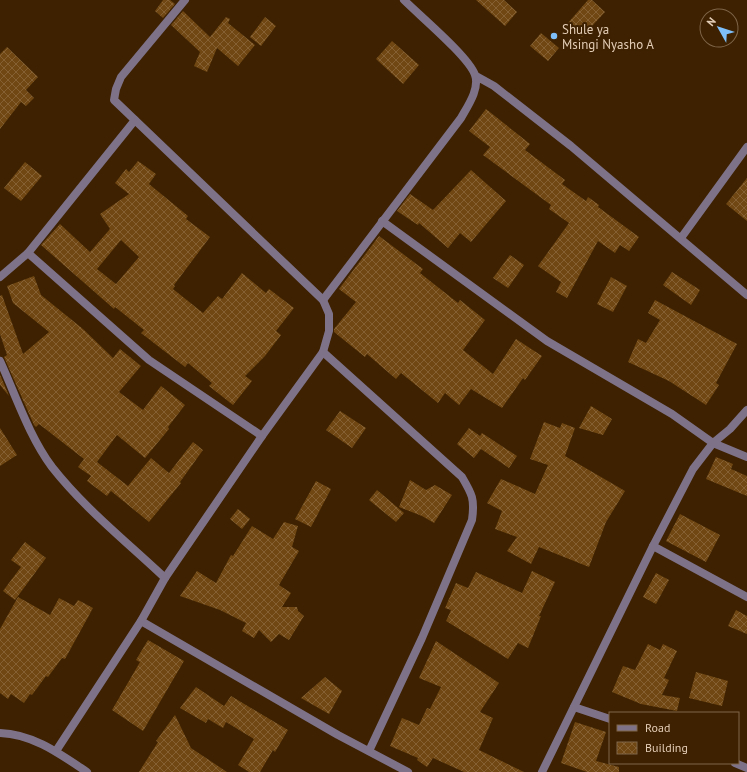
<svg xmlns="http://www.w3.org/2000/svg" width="747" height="772" viewBox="0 0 747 772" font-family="'PT Sans',sans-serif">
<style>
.building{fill:url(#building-cross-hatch);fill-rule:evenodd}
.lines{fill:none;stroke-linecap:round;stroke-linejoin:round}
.minor{stroke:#7e7289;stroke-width:8}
.poi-dot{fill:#7ebef9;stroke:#3d2100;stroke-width:1.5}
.labels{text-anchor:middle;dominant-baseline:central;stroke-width:4;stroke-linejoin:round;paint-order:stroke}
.poi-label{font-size:13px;fill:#e4cdb6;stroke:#3d2100;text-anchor:start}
</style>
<defs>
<pattern id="building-cross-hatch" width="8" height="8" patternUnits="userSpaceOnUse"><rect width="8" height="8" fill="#704712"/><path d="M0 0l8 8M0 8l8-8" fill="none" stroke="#846032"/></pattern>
</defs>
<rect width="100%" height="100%" fill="#3d2100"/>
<g class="building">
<polygon points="163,0 170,0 175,4 163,18 155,11"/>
<polygon points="476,0 504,0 517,12 505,26"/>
<polygon points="588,0 592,0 605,12 582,37 567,24"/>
<polygon points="183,11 210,37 226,17 230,19 228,23 255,45 238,66 217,48 207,72 194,66 200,52 171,25"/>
<polygon points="265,17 276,26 261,46 250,37"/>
<polygon points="541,33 559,48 548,61 530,46"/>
<polygon points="392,41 419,65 403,84 376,59"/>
<polygon points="7,47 38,77 26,90 34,98 26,106 21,102 0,129 0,54"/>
<polygon points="486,109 530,144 525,150 565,180 562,184 586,201 588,197 599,205 598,207 639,237 629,251 620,245 615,253 598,241 567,298 556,292 561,282 538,266 569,223 549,209 551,205 483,155 490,147 469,131"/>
<path d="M 138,161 L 156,174 L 149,184 L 188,216 L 186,219 L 210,237 L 174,285 L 175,286 L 173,289 L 203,313 L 218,296 L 222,299 L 242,273 L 266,293 L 269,289 L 294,308 L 276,331 L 281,335 L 265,356 L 245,376 L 252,381 L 233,405 L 209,386 L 212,383 L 188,363 L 185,367 L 141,333 L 144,330 L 115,307 L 114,309 L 41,245 L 60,224 L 90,252 L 110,229 L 100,214 L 129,194 L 115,183 L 126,169 L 129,172 ZM 121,240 L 139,257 L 116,284 L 97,269 Z"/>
<polygon points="25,162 42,176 21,201 4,188"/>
<polygon points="471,170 506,201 471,242 460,233 448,248 419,223 418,225 397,211 410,194 433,210"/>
<polygon points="747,178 747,221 726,204"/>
<polygon points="379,236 423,269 420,273 458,303 460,300 485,320 463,350 493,374 516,339 542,356 525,380 523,378 502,408 471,389 459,405 445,393 438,403 401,373 396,379 367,354 365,357 334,332 334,329 356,302 339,289"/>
<polygon points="510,255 524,265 508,288 493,278"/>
<polygon points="672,272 700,290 691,305 663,285"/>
<polygon points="34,276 41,295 83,329 113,358 120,349 141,366 119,392 143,410 161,386 185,405 168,427 169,429 145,458 117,435 97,462 128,486 151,458 169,473 193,442 203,450 180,482 181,483 149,522 111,491 107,496 87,481 91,476 78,467 84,459 39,424 36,427 34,425 4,357 7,355 0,334 0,296 2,295 23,354 49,332 13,303 7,286"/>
<polygon points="611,277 627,286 613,312 597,304"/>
<polygon points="655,300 737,344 716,383 719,385 706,405 669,381 628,362 638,339 646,343 660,320 648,313"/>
<polygon points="0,375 1,377 9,396 0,385"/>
<polygon points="591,406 612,419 603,435 579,428"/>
<polygon points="340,411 366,428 352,448 326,430"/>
<polygon points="544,422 560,428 562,423 575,428 565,456 625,491 606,522 589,567 539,547 531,564 507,551 517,537 495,529 502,511 487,503 501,479 535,494 548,465 530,459"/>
<polygon points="0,428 17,455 0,466"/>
<polygon points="469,428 480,436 482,433 517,456 509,468 481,449 474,458 457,444"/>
<polygon points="716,457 733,464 731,469 747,476 747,496 706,479"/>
<polygon points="410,480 426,490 435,485 452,495 434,523 422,516 399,507"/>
<polygon points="316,481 331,489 311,527 295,519"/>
<polygon points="377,490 404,513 396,522 369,500"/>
<polygon points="238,509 250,519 242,529 230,519"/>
<polygon points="680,514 720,535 706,562 666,541"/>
<polygon points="284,522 298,526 292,547 299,551 279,585 291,593 282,607 297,607 298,611 304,616 289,640 279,634 271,642 259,630 254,638 242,631 246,623 220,610 180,596 197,571 216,583 231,555 233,556 252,526 273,539"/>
<polygon points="25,542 46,558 15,600 3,591 21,567 11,560"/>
<polygon points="532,571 555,582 539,616 541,616 528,648 518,643 508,659 446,621 451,610 445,608 456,583 468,588 476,572 522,593"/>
<polygon points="656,573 669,580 656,604 643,597"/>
<polygon points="18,597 50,615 59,598 74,606 78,600 93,608 65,659 62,658 48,677 46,676 32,695 30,694 24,703 11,694 8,699 0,693 0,629"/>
<polygon points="736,610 747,616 747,634 728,626"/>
<polygon points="148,640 184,661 143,731 112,710 140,662 136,660"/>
<polygon points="436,641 499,683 480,712 493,718 479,750 524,772 464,772 433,758 427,767 417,760 418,758 390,746 402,718 419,725 427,708 430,709 441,687 419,678"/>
<polygon points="648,644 660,650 663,644 677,651 664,678 669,680 662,695 680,698 677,711 641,704 612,692 623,666 635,670"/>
<polygon points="696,672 728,681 722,706 689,698"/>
<polygon points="325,677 342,691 329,714 301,698"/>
<polygon points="196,687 224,706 231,696 288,730 275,752 273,750 260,772 249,772 238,765 254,739 226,722 223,728 208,719 206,723 180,708"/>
<polygon points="175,715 191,748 227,772 139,772 158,742 156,741"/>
<polygon points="575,722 606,732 596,761 619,767 619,772 587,772 561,763"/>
</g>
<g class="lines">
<g class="minor">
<polyline points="476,76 494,86 571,146 747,295"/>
<polyline points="382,221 547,341 672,414 713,443 747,457"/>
<polyline points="681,238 747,147"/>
<polyline points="28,253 149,360 262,436"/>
<polyline points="0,277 28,253 135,120"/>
<path d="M 323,300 L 461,118 C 467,107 480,89 475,75 C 469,57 420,16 404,0"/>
<path d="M 323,352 L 462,477 C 472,494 475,499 472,520 L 422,638 L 369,751"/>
<path d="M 0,361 C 16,396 29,436 52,467 C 84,508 127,542 165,578"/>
<polyline points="653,546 747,597"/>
<polyline points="141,621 338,735 408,772"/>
<polyline points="574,707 610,719"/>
<path d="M 0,733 C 33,734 60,754 87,772"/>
<polyline points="56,751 141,621 165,578 262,436 323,352 329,331 329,314 323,300 114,100 116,89 121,77 185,0"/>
<polyline points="735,763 747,768"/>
<polyline points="542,772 653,546 693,469 713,443 730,429 747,410"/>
</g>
</g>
<circle class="poi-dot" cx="554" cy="36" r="4"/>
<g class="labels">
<g class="poi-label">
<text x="562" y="29">Shule ya<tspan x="562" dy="15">Msingi Nyasho A</tspan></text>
</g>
</g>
<rect x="609" y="712" width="130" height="52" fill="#3d2100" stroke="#806649"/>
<rect x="617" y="725" width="20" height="6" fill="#7e7289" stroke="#806649"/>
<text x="645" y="732" font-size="12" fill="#e4cdb6">Road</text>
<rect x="617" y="742" width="20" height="12" fill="url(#building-cross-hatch)" stroke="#806649"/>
<text x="645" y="752" font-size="12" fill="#e4cdb6">Building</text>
<g transform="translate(719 28) rotate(309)"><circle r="19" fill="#3d2100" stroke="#806649"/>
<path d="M0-3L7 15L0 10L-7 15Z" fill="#7ebef9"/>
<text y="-6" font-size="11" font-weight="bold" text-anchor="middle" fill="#e4cdb6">N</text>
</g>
</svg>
